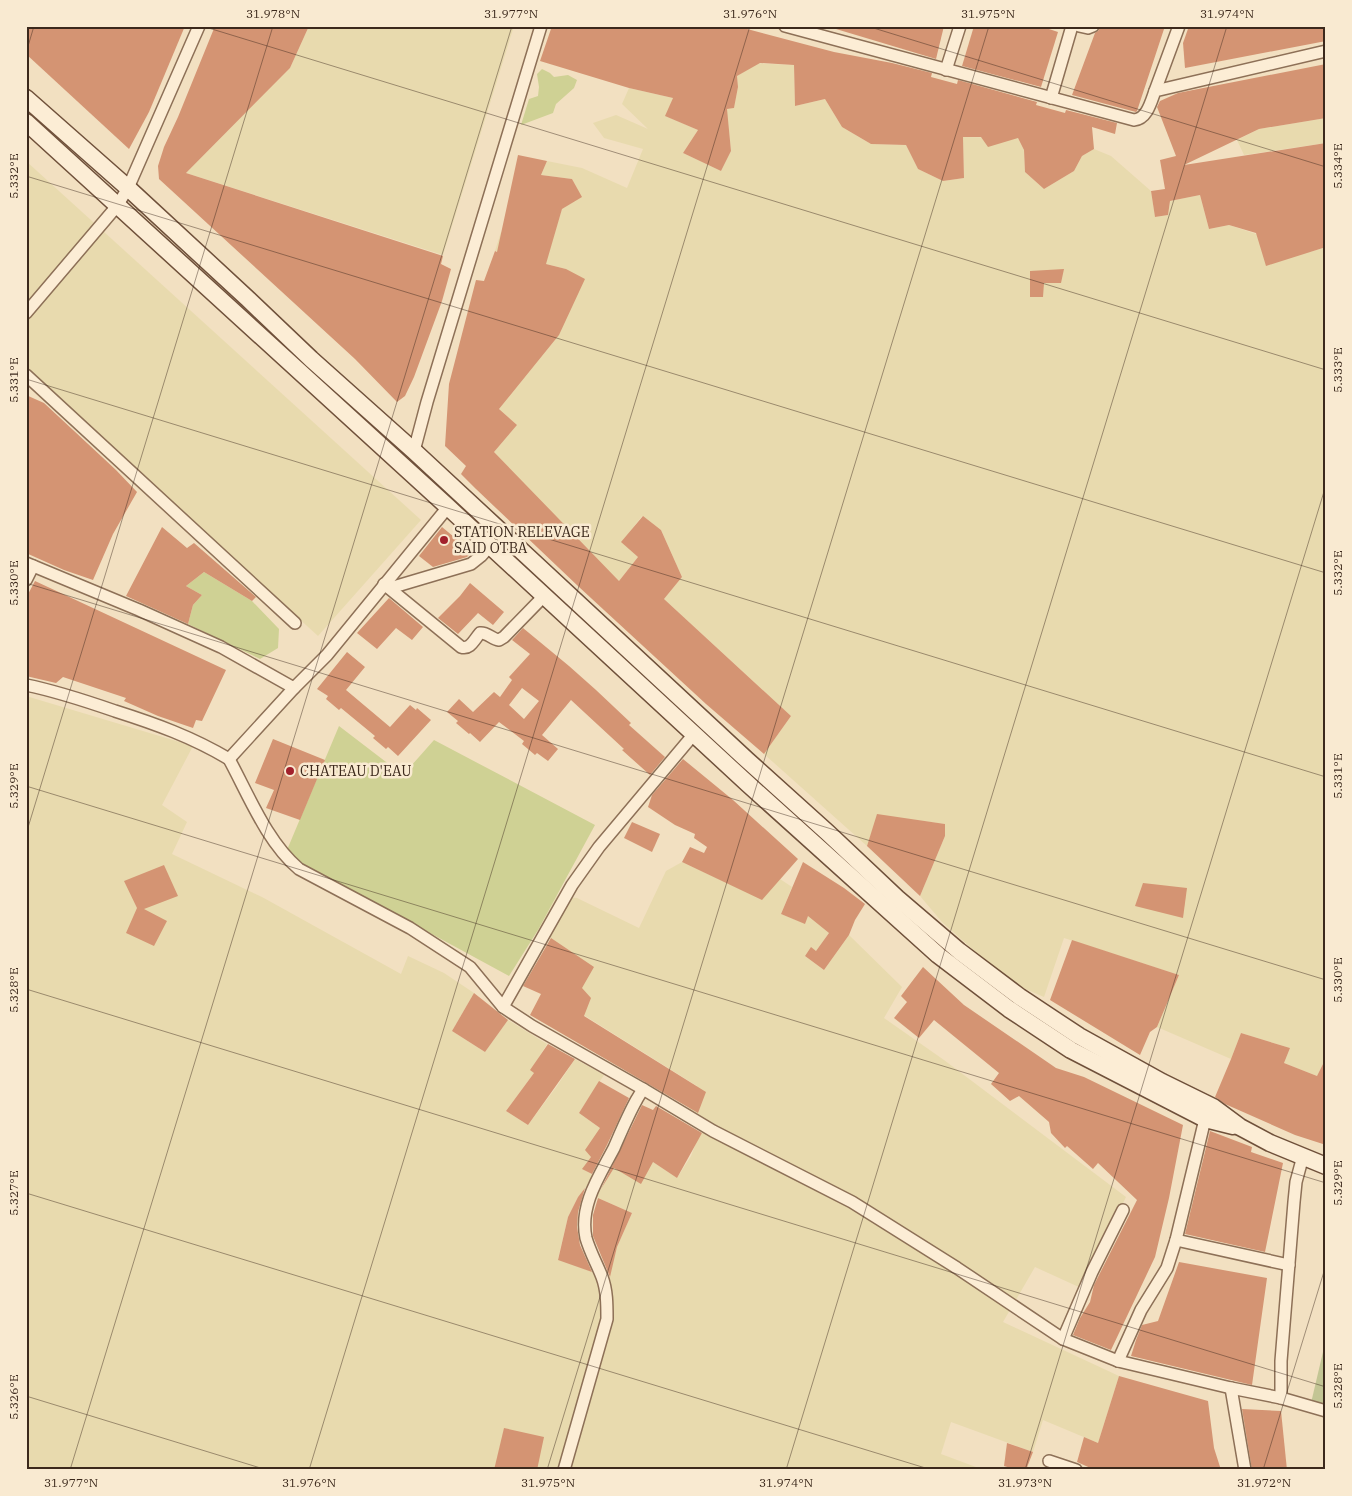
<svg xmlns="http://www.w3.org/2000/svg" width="1352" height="1496" viewBox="0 0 1352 1496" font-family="'IBM Plex Serif',serif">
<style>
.farmland{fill:#e8daae}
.green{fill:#cfd194}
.cemetery{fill:#c3c594}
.building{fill:#d49473;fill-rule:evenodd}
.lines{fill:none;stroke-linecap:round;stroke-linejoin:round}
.street-casing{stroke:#8d7057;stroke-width:14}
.secondary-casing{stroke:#6f503a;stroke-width:19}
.street{stroke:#fcedd5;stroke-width:11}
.secondary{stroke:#fcedd5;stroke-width:16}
.ticks{fill:none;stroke:#3c291c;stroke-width:1;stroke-opacity:0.45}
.poi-dot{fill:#a2212c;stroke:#f9ead1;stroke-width:2}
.labels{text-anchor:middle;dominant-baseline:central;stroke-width:5;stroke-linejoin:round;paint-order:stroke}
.poi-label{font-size:14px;fill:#3c291c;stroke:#f9ead1;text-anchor:start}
.neatline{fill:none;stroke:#3c291c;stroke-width:2}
.ticks-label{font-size:12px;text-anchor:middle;fill:#3c291c}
</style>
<rect width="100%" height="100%" fill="#f2e0c1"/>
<g class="farmland">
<polygon points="309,26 514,26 443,255 186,173 290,68"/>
<polygon points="732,62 794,65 795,106 825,99 842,127 871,144 906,145 918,169 943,181 964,178 963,137 1018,138 1024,150 1025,172 1044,189 1074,171 1082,156 1094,149 1111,156 1151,191 1155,217 1168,215 1170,201 1200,195 1209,229 1229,225 1310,252 1326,247 1326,1058 1317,1076 1284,1063 1290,1048 1241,1033 1231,1059 1157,1027 1179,975 1064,938 1044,997 1009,982 942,922 920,896 945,836 945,824 878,815 867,846 764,754 791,716 664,599 682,577 661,530 642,516 622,542 638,557 619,581 561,524 494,452 517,425 499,409 559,335 566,269 495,251 501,232 551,245 562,209 581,197 572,179 541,175 547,161 582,168 627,188 643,149 604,138 593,123 616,115 648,129 622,104 629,88 673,98 666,116 698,130 683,153 721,171 731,151 728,121 712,112 734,108 738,87 737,76 750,68"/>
<polygon points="1326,118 1326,143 1244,155 1237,140 1259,129"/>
<polygon points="26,161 421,520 318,636 26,369"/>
<polygon points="26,696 193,746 162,805 187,822 172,854 262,897 401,974 408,956 444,973 474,993 452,1031 485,1052 508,1020 547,1044 531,1070 534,1073 506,1111 528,1125 557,1086 575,1059 604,1075 579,1113 600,1128 591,1157 583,1169 595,1176 578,1197 568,1217 558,1259 609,1278 617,1247 632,1213 596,1197 614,1168 653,1162 677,1178 691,1156 697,1140 704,1130 688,1110 697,1086 574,1009 584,961 538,930 557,896 577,898 639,928 666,871 682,862 762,899 780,879 792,887 781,914 804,923 808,915 829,933 816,951 811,948 805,956 824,970 849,935 902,987 884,1018 944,1060 1126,1197 1081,1288 1035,1267 1003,1322 1119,1376 1098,1443 1043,1420 1033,1452 951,1422 941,1454 984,1470 26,1470"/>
</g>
<g class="green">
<polygon points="542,69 550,73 554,77 568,75 577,80 574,88 556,104 553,113 521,125 529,99 538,96 539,87 537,74"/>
<polygon points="204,572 252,601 279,629 278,648 260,659 188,624 193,605 202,595 186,586"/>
<polygon points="339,726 403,775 434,740 595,825 538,930 509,976 290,857 287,850"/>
</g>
<polygon class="cemetery" points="1326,1339 1326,1409 1311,1403"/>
<g class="building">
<polygon points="26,26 185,26 149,112 129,149 26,54"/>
<polygon points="215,26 309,26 290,68 186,173 443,256 441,264 451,269 442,301 414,377 405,396 397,402 355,359 159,179 158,166 164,147 178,117"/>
<polygon points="552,26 736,26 834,52 892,63 932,73 931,77 957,84 958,80 1037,102 1036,105 1065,113 1066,110 1117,123 1115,134 1092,127 1094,149 1082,156 1074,171 1044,189 1025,172 1024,150 1018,138 988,147 981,137 963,137 964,178 943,181 918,169 906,145 871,144 842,127 825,99 795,106 794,65 760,63 737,76 738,87 734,108 727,109 731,151 721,171 683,153 698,130 665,116 673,98 629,88 540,61"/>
<polygon points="837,26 944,26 936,59 836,29"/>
<polygon points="974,26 1040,26 1058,32 1041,87 962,66"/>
<polygon points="1100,26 1165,26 1137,111 1136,112 1072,95 1095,33 1099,30"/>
<polygon points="1189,26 1326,26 1326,41 1185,68 1183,43"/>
<polygon points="1326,64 1326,118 1259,129 1184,165 1326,143 1326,247 1266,266 1256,233 1229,225 1209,229 1200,195 1170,201 1168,215 1155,217 1151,191 1165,189 1160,160 1176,156 1157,107 1160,101 1178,93 1193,90"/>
<polygon points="518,155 547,161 541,175 572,179 582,197 562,209 546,264 566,269 585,279 559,335 499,409 517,425 494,452 619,581 638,557 621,542 643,516 661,530 682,577 664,599 791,716 764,754 706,704 579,587 476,489 461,474 466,466 445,446 449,384 476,280 484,281 495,251 497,252"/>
<polygon points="1064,269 1061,283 1044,283 1043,297 1030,297 1030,271"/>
<polygon points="26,395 44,403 116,470 137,492 113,534 93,580 64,570 26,553"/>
<polygon points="162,527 187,548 194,543 256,597 252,601 204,572 186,586 202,595 193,605 188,624 126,596"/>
<polygon points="442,527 472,552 467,557 433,567 419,556"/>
<polygon points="35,581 226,670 202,721 196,720 193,728 158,716 124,701 126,698 63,677 56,683 26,676 26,598"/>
<polygon points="470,583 504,612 493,625 478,613 458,634 438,618 460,596"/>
<polygon points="389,598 423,627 412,640 396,628 377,649 357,633"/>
<path d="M 523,628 L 569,666 L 596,690 L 631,723 L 629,725 L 665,757 L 650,775 L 622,750 L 624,749 L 571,700 L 542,735 L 558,749 L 548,761 L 537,753 L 535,755 L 522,744 L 524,741 L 499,722 L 480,742 L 470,733 L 469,734 L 456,723 L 458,721 L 447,712 L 459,699 L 473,712 L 494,692 L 500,697 L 512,680 L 509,677 L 530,654 L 512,640 ZM 522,688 L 539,701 L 524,719 L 509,705 Z"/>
<polygon points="347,652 365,667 346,690 390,727 410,705 416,710 417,708 431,720 398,756 388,747 386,749 373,738 375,736 341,708 339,710 326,699 328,696 317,689"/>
<polygon points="273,739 325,760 300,820 266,808 274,790 255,783"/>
<polygon points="683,759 733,800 798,859 762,900 682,862 690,847 704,853 707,847 694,838 695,834 675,825 648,807 652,795"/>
<polygon points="877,814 945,824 945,836 920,896 867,846"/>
<polygon points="632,822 660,834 652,852 624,838"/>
<polygon points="803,862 844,888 865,904 855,920 849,935 824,970 805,956 811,947 816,951 829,933 808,916 805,924 781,914"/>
<polygon points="164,865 178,896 144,909 167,921 154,946 126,933 137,908 124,881"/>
<polygon points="1143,883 1187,888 1183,918 1135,906"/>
<polygon points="551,938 594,967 582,988 591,998 584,1016 706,1092 698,1113 530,1015 541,994 523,986"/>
<polygon points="1072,940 1179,975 1157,1027 1150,1032 1140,1055 1050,1000"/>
<polygon points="923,967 964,1005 1056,1068 1084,1077 1183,1125 1169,1198 1155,1257 1111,1350 1073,1335 1080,1318 1090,1302 1094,1285 1099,1275 1137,1200 1098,1163 1093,1169 1067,1146 1065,1148 1051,1133 1049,1122 1019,1096 1010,1101 991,1084 999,1073 934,1020 919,1038 894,1018 907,1002 901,996"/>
<polygon points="474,993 508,1020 485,1052 452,1031"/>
<polygon points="1241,1033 1290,1048 1284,1063 1317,1076 1326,1058 1326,1145 1295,1135 1225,1104 1215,1097 1231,1059"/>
<polygon points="548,1044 575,1059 528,1125 506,1111 534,1073 530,1070"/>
<polygon points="599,1081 629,1098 607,1145 592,1174 582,1169 591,1157 585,1150 600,1128 579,1113"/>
<polygon points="642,1105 653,1110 656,1106 702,1133 677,1178 653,1162 641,1184 614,1168 601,1189"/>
<polygon points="1210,1131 1252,1147 1251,1152 1283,1163 1265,1252 1185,1234"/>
<polygon points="585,1188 578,1212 577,1227 580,1245 592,1272 558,1260 568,1217 578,1197"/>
<polygon points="598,1198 632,1213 617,1247 610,1277 593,1236 593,1215"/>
<polygon points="1179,1262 1267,1278 1252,1385 1131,1356 1136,1340 1142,1325 1158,1321"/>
<polygon points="1119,1376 1208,1401 1214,1448 1221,1470 1095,1470 1077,1462 1084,1437 1098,1443"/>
<polygon points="1242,1409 1281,1411 1287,1470 1252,1470"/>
<polygon points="504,1428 544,1437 537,1470 494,1470"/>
<polygon points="1007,1443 1033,1452 1026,1470 1017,1470 1004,1466"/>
</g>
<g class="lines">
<defs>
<g id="street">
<path d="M 785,26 L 1134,120 C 1147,119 1151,102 1155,91 L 1326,51"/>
<polyline points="1079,26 1088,28 1093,26"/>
<polyline points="946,70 960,26"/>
<polyline points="1155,91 1179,26"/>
<polyline points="1051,98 1072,26"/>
<polyline points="26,313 117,206 128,188 199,26"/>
<polyline points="26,375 295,623"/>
<polyline points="414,451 427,402 541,26"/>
<polyline points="26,563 139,610 221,647 294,688 327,655 448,507"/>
<polyline points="26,580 33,566"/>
<path d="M 384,584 L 461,647 C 470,650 474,640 480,633 C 487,632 492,639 499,640 L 504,637 L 544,596"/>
<polyline points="390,588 471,564 481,556 490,546"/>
<path d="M 26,685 C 56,691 86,701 115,711 C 156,724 192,737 229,759 L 294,688"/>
<path d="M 229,759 C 249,796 267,842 299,869 L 410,928 L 470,967 L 503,1007 L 532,1026 L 643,1089 L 713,1131 L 852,1202 L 957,1268 L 1063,1339 L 1118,1361 L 1231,1388 L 1281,1398 L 1326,1411"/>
<polyline points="503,1007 572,885 599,847 694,734"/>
<polyline points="1205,1119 1176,1240 1289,1265"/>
<polyline points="1063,1339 1092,1272 1123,1210"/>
<polyline points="1118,1361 1141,1310 1167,1268 1176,1240"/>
<polyline points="1231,1388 1245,1470"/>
<polyline points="1281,1398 1281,1361 1294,1202 1296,1182 1303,1156"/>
<polyline points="1049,1461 1076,1470"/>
<path d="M 564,1470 L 607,1319 C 607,1305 607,1290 602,1277 C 597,1264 590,1252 586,1238 C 579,1205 600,1175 614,1148 C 621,1132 628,1115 637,1099 L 643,1089"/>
</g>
<g id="secondary">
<polyline points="26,98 128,188 248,299 311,359 414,451 747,760 828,833 897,898 959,951 1020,997 1079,1036 1162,1082 1213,1107 1240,1127 1270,1143 1326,1166"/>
<polyline points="26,122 448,507 748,784 938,955 1009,1009 1071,1050 1205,1119 1233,1126"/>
</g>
</defs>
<use href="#street" class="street-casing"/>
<use href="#secondary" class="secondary-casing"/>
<use href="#street" class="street"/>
<use href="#secondary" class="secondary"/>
</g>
<path class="ticks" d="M 202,26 L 1326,370M 867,26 L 1326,167M 26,53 L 34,26M 26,176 L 1326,573M 26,379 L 1326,777M 26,583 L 1326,980M 26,786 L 1326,1183M 26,834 L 273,26M 26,989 L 1326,1387M 26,1193 L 932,1470M 26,1396 L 267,1470M 70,1470 L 512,26M 309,1470 L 750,26M 547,1470 L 989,26M 786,1470 L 1227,26M 1025,1470 L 1326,485M 1263,1470 L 1326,1265"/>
<g class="poi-dot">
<circle cx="444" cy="540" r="5"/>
<circle cx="290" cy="771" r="5"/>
</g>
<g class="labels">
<g class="poi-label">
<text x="454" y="532">STATION RELEVAGE<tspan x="454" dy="16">SAID OTBA</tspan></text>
<text x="300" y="771">CHATEAU D'EAU</text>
</g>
</g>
<rect width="1352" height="1496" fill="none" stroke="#f9ead1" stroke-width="55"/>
<rect x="28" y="28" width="1296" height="1440" class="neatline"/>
<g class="ticks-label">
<text x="273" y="18">31.978°N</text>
<text x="511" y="18">31.977°N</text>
<text x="750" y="18">31.976°N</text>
<text x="988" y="18">31.975°N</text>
<text x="1227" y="18">31.974°N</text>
<text transform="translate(1338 166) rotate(-90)" y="4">5.334°E</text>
<text transform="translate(14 176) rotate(-90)" y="4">5.332°E</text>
<text transform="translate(1338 370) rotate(-90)" y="4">5.333°E</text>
<text transform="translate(14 380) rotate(-90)" y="4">5.331°E</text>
<text transform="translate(1338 573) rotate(-90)" y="4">5.332°E</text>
<text transform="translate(14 583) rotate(-90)" y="4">5.330°E</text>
<text transform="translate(1338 776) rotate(-90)" y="4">5.331°E</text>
<text transform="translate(14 786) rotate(-90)" y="4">5.329°E</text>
<text transform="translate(1338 980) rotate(-90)" y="4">5.330°E</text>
<text transform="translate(14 990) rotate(-90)" y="4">5.328°E</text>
<text transform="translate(1338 1183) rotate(-90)" y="4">5.329°E</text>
<text transform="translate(14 1193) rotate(-90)" y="4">5.327°E</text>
<text transform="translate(1338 1386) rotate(-90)" y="4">5.328°E</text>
<text transform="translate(14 1397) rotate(-90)" y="4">5.326°E</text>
<text x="71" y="1487">31.977°N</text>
<text x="309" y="1487">31.976°N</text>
<text x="548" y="1487">31.975°N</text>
<text x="786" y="1487">31.974°N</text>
<text x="1025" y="1487">31.973°N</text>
<text x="1264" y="1487">31.972°N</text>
</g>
</svg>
